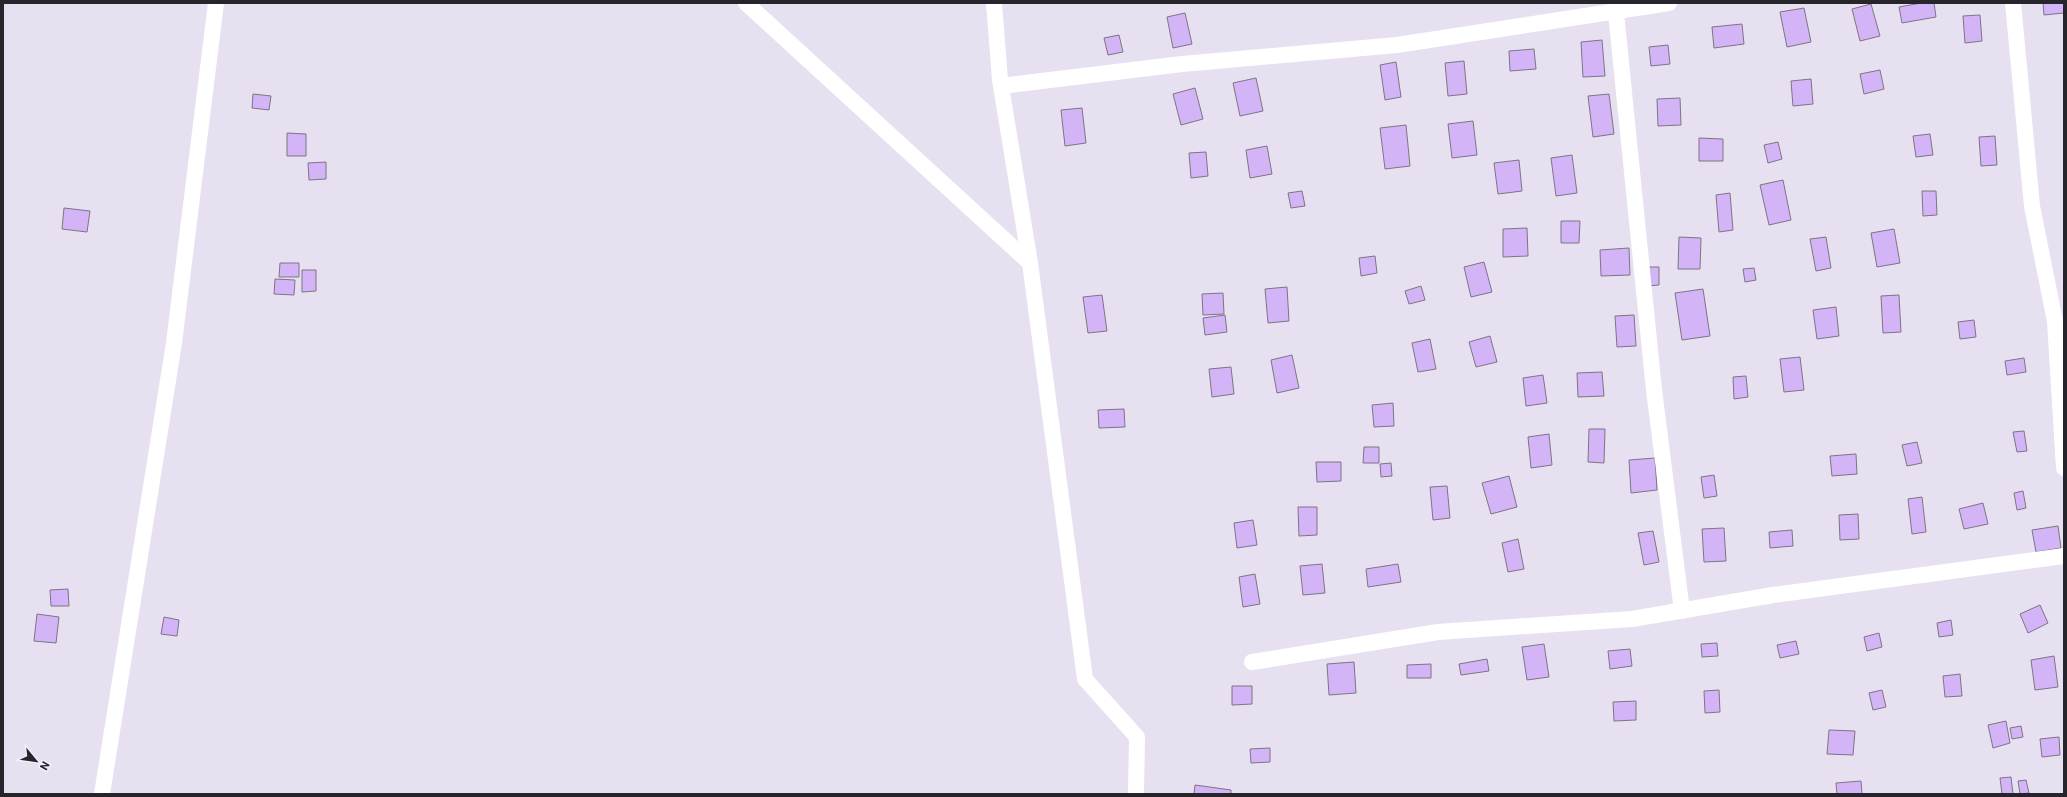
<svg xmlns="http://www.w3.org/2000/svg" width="2067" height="797" viewBox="0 0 2067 797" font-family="Roboto,sans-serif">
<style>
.building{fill:#d3b5f7;stroke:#7c7584}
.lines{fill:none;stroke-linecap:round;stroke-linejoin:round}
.street{stroke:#fff;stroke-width:16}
</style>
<rect width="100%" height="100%" fill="#e7e0f0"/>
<g class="building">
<polygon points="1921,3 1934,3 1936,17 1902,23 1899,7"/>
<polygon points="2043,3 2064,3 2064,13 2044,15"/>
<polygon points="1871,4 1880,36 1860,41 1852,9"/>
<polygon points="1804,8 1811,42 1787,47 1780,12"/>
<polygon points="1185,13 1192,44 1173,48 1167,17"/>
<polygon points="1980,15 1982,41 1965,43 1963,16"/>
<polygon points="1742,24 1744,44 1714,48 1712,27"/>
<polygon points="1119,35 1123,52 1108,55 1104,38"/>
<polygon points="1602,40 1605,76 1583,77 1581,42"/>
<polygon points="1668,45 1670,64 1651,66 1649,47"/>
<polygon points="1534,49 1536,69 1510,71 1509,51"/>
<polygon points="1464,61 1467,94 1448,96 1445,63"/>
<polygon points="1396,62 1401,97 1385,100 1380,65"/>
<polygon points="1880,70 1884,89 1864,94 1860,74"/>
<polygon points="1256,78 1263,111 1240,116 1233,83"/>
<polygon points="1811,79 1813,104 1793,106 1791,81"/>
<polygon points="1195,88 1203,119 1181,125 1173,94"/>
<polygon points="253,94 271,96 269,110 252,108"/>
<polygon points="1609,94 1614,134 1593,137 1588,96"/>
<polygon points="1680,98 1681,125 1658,126 1657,99"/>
<polygon points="1082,108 1086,143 1065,146 1061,110"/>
<polygon points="1473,121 1477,155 1452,158 1448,124"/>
<polygon points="1406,125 1410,166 1385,169 1380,128"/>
<polygon points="287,133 306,134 306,156 287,156"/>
<polygon points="1930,134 1933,155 1916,157 1913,136"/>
<polygon points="1995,136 1997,165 1981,166 1979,137"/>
<polygon points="1699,138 1723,139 1723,161 1699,161"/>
<polygon points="1778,142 1782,159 1768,163 1764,145"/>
<polygon points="1267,146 1272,174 1250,178 1246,150"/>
<polygon points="1206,152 1208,176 1191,178 1189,153"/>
<polygon points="1572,155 1577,193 1556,196 1551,158"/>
<polygon points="1519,160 1522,191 1498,194 1494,163"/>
<polygon points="326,162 326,179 309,180 308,163"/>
<polygon points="1783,180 1791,220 1769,225 1760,185"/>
<polygon points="1302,191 1305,206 1291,208 1288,193"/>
<polygon points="1922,191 1936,191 1937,215 1923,216"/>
<polygon points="1730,193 1733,230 1719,232 1716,195"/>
<polygon points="64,208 90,211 87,232 62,229"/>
<polygon points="1561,221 1580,221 1579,243 1561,243"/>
<polygon points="1527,228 1528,256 1503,257 1503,229"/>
<polygon points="1894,229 1900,263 1877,267 1871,233"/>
<polygon points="1679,237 1701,238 1700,269 1678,269"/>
<polygon points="1826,237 1831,268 1816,271 1810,239"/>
<polygon points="1629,248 1630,275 1601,276 1600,250"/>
<polygon points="1375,256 1377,273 1361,276 1359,258"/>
<polygon points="1484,262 1492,292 1471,297 1464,267"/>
<polygon points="280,263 299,263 299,277 279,277"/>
<polygon points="1646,267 1659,267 1659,285 1646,286"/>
<polygon points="1754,268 1756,280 1745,282 1743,269"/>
<polygon points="302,270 316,270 316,291 302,292"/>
<polygon points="275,279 295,280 294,295 274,294"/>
<polygon points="1421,286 1425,300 1409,304 1405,291"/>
<polygon points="1287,287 1289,321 1268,323 1265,289"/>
<polygon points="1703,289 1710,336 1682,340 1675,293"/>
<polygon points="1223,293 1224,314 1203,315 1202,294"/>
<polygon points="1102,295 1107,331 1088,333 1083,297"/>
<polygon points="1899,295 1901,332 1883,333 1881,296"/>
<polygon points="1836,307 1839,336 1817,339 1813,310"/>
<polygon points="1225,315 1227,332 1205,335 1203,318"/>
<polygon points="1634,315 1636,346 1617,347 1615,316"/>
<polygon points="1974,320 1976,337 1960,339 1958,322"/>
<polygon points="1490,336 1497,362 1476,367 1469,342"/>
<polygon points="1430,339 1436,369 1418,372 1412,343"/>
<polygon points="1292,355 1299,388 1277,393 1271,360"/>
<polygon points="1800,357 1804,390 1784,392 1780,359"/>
<polygon points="2024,358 2026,372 2007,375 2005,361"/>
<polygon points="1231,367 1234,394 1212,397 1209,369"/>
<polygon points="1602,372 1604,396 1578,397 1577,373"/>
<polygon points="1543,375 1547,403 1526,406 1523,378"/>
<polygon points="1746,376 1748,397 1734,399 1733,377"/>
<polygon points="1393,403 1394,426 1374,427 1372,405"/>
<polygon points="1124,409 1125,427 1099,428 1098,410"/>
<polygon points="1589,429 1605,429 1604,463 1588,462"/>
<polygon points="2024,431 2027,451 2017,452 2013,432"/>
<polygon points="1549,434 1552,465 1531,468 1528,437"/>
<polygon points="1917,442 1922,463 1907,466 1902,445"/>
<polygon points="1364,447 1379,447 1379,463 1363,463"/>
<polygon points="1856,454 1857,474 1832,476 1830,456"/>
<polygon points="1655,458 1657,490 1631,493 1629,460"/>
<polygon points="1316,462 1341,462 1341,481 1317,482"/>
<polygon points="1391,463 1392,476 1381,477 1380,464"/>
<polygon points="1714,475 1717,496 1704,498 1701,477"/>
<polygon points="1509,476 1517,507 1491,514 1482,483"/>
<polygon points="1447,486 1450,518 1433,520 1430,487"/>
<polygon points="2023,491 2026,508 2017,510 2014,493"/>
<polygon points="1922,497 1926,532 1912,534 1908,499"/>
<polygon points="1983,503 1988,524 1964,529 1959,509"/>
<polygon points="1298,507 1317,507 1317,535 1299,536"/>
<polygon points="1858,514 1859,539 1840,540 1839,515"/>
<polygon points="1253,520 1257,545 1237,548 1234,523"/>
<polygon points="2058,526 2061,548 2036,552 2032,530"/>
<polygon points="1724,528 1726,561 1704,562 1702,529"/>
<polygon points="1792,530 1793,546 1770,548 1769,532"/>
<polygon points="1653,531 1659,562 1644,565 1638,533"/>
<polygon points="1518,539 1524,569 1508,572 1502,543"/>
<polygon points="1322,564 1325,593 1303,595 1300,566"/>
<polygon points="1398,564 1401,582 1368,587 1366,569"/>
<polygon points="1255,574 1260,604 1243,607 1239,577"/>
<polygon points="68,589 69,606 51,606 50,590"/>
<polygon points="2040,605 2048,623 2028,633 2020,614"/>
<polygon points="37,614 59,617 56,643 34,641"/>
<polygon points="164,617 179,620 177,636 161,634"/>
<polygon points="1951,620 1953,635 1939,637 1937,623"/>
<polygon points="1879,633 1882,647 1867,651 1864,637"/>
<polygon points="1796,641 1799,654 1780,658 1777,645"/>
<polygon points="1717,643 1718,656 1702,657 1701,644"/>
<polygon points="1544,644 1549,677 1527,680 1522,647"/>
<polygon points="1630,649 1632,666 1610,669 1608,651"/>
<polygon points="2054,656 2058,687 2035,690 2031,660"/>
<polygon points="1487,659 1489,671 1461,675 1459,664"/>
<polygon points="1354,662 1356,693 1329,695 1327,664"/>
<polygon points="1431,664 1431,678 1407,678 1407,665"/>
<polygon points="1960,674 1962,696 1945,697 1943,676"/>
<polygon points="1232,686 1252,686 1252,704 1232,705"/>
<polygon points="1719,690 1720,712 1705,713 1704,691"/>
<polygon points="1882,690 1886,707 1873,710 1869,693"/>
<polygon points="1636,701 1636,720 1614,721 1613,702"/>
<polygon points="2006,721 2010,743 1993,748 1988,725"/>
<polygon points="2021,726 2023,737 2012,739 2010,728"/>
<polygon points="1829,730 1855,731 1853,755 1827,754"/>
<polygon points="2059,737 2060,755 2042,757 2040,739"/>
<polygon points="1270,748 1270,762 1251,763 1250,749"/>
<polygon points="2011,777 2013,794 2002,794 2000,778"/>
<polygon points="2026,780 2029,793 2020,794 2018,781"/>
<polygon points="1861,781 1862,794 1837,794 1836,783"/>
<polygon points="1195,785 1231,790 1231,794 1194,794"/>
</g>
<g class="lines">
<g class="street">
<polyline points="746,3 1030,263 1085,679 1137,737 1136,794"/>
<polyline points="994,3 1000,80 1030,263"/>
<polyline points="1615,3 1654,390 1682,611"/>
<polyline points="2013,3 2032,206 2055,321 2064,468"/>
<polyline points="1001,86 1182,64 1397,45 1669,3"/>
<polyline points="1252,662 1438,632 1632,619 1773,595 2064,556"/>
<polyline points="102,794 174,343 216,3"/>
</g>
</g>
<rect width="2067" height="797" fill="none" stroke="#27252b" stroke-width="8"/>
<g transform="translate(36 761) rotate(119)" stroke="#f4edfe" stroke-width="3" paint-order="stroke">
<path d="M0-3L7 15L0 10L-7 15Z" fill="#27252b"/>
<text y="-6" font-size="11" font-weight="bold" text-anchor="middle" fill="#27252b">N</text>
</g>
</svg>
